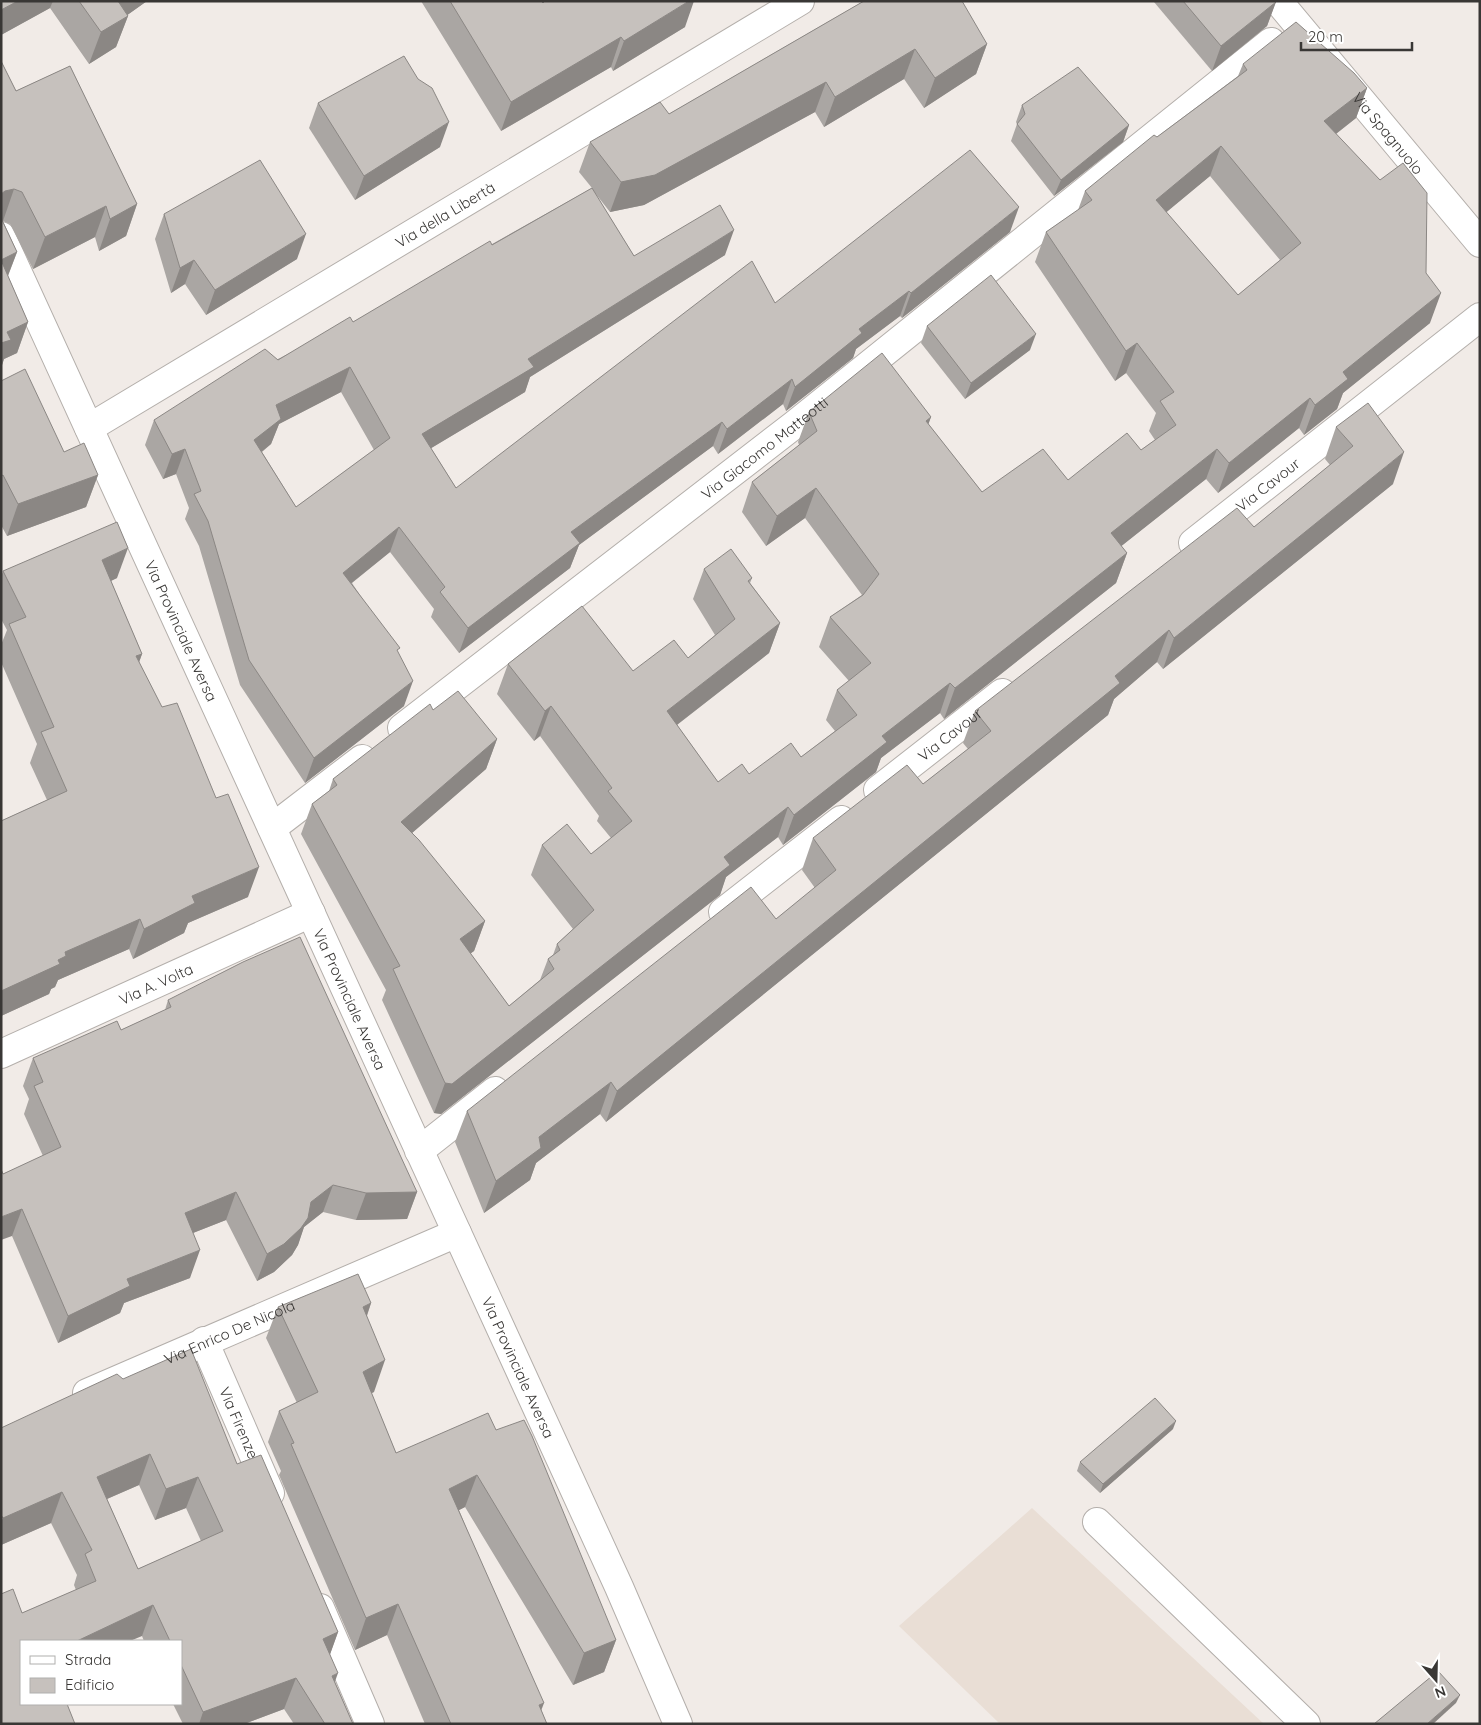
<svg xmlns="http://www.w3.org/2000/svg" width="1481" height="1725" viewBox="0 0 1481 1725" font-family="Quicksand,sans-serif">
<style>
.built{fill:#e9ded5}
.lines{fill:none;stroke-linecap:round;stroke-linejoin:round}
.street-casing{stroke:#b4afab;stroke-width:30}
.secondary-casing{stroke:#b4afab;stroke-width:30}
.street{stroke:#fff;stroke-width:28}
.secondary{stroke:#fff;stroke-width:28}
.wall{fill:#aaa6a3;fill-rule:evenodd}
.shaded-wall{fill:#8b8784}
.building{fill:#c6c1bd;stroke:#8b8784;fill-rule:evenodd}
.labels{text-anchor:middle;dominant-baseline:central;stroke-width:4;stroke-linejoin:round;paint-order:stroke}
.street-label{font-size:15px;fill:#393735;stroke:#fff}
</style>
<rect width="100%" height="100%" fill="#f1ebe7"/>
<polygon class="built" points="1032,1508 1264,1724 1000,1724 899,1626"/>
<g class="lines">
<defs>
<g id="street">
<path id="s1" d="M 1278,1 L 1480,243"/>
<path id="s2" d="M 89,428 L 800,1"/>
<path id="s3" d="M 1193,543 L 1480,317"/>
<path id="s4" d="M 402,728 L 794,425 L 1271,42"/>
<path id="s5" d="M 878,790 L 1002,693"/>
<polyline points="272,828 362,759"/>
<polyline points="723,912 841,820"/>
<path id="s6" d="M 1,1054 L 311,913"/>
<polyline points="419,1151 495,1091"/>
<path id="s7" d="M 204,1341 L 270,1493"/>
<path id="s8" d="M 87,1393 L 457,1233"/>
<polyline points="1097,1522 1306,1724"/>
<polyline points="320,1608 370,1724"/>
</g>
<g id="secondary">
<path id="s9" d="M 1,236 L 619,1587 L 678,1724"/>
</g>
</defs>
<use href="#street" class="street-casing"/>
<use href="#secondary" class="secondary-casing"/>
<use href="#street" class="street"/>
<use href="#secondary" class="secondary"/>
</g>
<g class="wall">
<polygon points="1,1 147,1 127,15 128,16 116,47 89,64 50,8 1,35"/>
<polygon points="421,1 541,1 543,3 685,27 613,71 611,67 501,131"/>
<path d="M 864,1 L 987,44 L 976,74 L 924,108 L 904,79 L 824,127 L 815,112 L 644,205 L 610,212 L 595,193 L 634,256 L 725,255 L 530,377 L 525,392 L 431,448 L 456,488 L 775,303 L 1010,232 L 902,318 L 900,316 L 856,349 L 853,358 L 786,411 L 783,404 L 718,454 L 713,446 L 579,545 L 570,568 L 459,653 L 431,617 L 434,609 L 390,552 L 352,583 L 398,653 L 404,706 L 305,783 L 240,685 L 199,546 L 185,519 L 189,508 L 176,474 L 163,479 L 145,445 L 154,420 L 353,322 L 592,188 L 579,172 L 590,142 L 669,114 ZM 341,392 L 374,450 L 296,507 L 262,452 L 271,444 L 279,424 Z"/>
<polygon points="1155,1 1276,1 1267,26 1212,71 1154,2"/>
<polygon points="1,61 16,91 70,66 137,204 126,236 99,251 95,237 33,269 10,224 3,221 17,252 8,276 28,322 17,353 4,359 1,368"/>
<path d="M 1243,64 L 1367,88 L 1356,118 L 1336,134 L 1426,273 L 1430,323 L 1343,393 L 1337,409 L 1304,435 L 1299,428 L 1218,493 L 1206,479 L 1121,546 L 1127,553 L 1116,583 L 944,719 L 940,713 L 881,758 L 876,772 L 783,845 L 778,837 L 726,877 L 720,895 L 441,1114 L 434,1113 L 382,1000 L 386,990 L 301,834 L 312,804 L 329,791 L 333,779 L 433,710 L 497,739 L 486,769 L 412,833 L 485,921 L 474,951 L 470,953 L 509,1006 L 540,980 L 548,959 L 553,955 L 557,944 L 573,929 L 531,875 L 542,845 L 591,854 L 611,838 L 597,821 L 599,816 L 540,736 L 534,741 L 497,694 L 508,664 L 633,671 L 688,658 L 715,635 L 693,599 L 704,569 L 752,578 L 750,583 L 780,623 L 769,653 L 677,725 L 718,782 L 749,774 L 801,757 L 835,731 L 826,720 L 837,690 L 849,681 L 819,647 L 830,617 L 862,595 L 805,518 L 766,546 L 742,512 L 752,482 L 799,445 L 798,442 L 809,412 L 931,417 L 928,424 L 982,492 L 1068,480 L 1141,450 L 1155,440 L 1149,431 L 1156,413 L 1126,373 L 1115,381 L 1035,262 L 1046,232 L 1078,210 L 1085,191 L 1238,76 ZM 1210,176 L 1280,260 L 1238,295 L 1166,212 Z"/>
<polygon points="318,103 440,147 355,200 309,128"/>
<polygon points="1022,105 1129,125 1123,142 1054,196 1011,141 1017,124 1016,122"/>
<polygon points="164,214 297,259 206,315 185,284 171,293 155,239"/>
<polygon points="927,326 1030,350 965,399 921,343"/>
<polygon points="1,381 64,452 98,475 86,507 7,536 1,525"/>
<polygon points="1336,427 1393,484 1163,669 1157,662 1114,699 1108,715 606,1122 600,1114 536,1163 530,1180 484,1213 455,1142 467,1111 776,919 815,888 802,870 813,838 923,784 968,749 963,743 975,711 1254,527 1330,465 1325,459"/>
<polygon points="3,571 117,578 111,581 142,654 139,662 248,897 188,923 184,933 133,959 129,949 58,980 55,987 51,989 49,994 1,1016 1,821 47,800 30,763 37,744 1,662 1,645 7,630 1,619 1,577"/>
<polygon points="168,1000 417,1192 407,1219 356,1220 323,1212 304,1227 298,1245 292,1255 274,1272 257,1281 226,1220 193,1233 190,1278 124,1303 120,1313 58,1343 12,1236 3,1174 43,1156 24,1114 29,1099 23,1086 33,1058 121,1030 165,1010"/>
<polygon points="371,1303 367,1316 374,1392 371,1393 396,1453 496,1430 616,1640 604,1672 573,1685 465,1507 459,1510 547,1724 425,1724 387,1635 355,1650 279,1475 281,1471 268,1442 279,1411 297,1403 266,1338 278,1307"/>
<path d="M 1,1428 L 237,1464 L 338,1632 L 330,1654 L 335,1682 L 353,1724 L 294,1724 L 284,1709 L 244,1724 L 183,1724 L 173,1704 L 181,1704 L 181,1641 L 144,1641 L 142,1636 L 21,1641 L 22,1613 L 76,1590 L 74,1585 L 77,1575 L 51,1523 L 1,1545 ZM 139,1485 L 155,1520 L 186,1508 L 201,1541 L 138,1569 L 107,1499 Z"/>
<polygon points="1173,1429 1100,1493 1077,1471 1080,1462"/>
</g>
<g class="shaded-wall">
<polygon points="18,1 53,1 50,8 1,35 1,10"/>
<polygon points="116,1 147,1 112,26 128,16 116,47 89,64 101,32"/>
<polygon points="689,1 694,1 685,27 613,71 624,41"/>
<polygon points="1276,2 1267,26 1212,71 1221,46"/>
<polygon points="621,37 611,67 501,131 511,102"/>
<polygon points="987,44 976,74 924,108 935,78"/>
<polygon points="915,49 904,79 824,127 835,97"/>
<polygon points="826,82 815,112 644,205 610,212 621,182"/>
<polygon points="1367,88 1356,118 1314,151 1324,121"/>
<polygon points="449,122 440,147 355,200 364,176"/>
<polygon points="1129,125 1123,142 1054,196 1061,180"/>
<polygon points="1221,146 1210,176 1145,230 1156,200"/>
<polygon points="14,189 3,221 1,221 1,194 5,191"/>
<polygon points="137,204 126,236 99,251 110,219"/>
<polygon points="106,206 95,237 33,269 45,237"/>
<polygon points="1019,207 1010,232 902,318 911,293"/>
<polygon points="734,230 725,255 530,377 525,392 413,459 422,434 528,359"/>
<polygon points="306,234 297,259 206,315 215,290"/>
<polygon points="17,252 5,283 1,260"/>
<polygon points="194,260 185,284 171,293 180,268"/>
<polygon points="909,291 900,316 856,349 853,358 786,411 795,387 859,329"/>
<polygon points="1441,293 1430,323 1343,393 1337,409 1304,435 1315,405 1343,372"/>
<polygon points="28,322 17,353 4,359 1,368 1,343 7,332"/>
<polygon points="1036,334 1030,350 965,399 971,383"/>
<polygon points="1137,343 1126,373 1115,381 1126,351"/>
<polygon points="350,367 341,392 279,424 271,444 245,465 254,440 276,405"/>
<polygon points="792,379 783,404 718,454 727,429"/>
<polygon points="1310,398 1299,428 1218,493 1229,463"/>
<polygon points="931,417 920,447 926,421"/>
<polygon points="722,422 713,446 579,545 570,568 459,653 468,628 571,532"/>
<polygon points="185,449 176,474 163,479 172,454"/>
<polygon points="1217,449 1206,479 1100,563 1111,533"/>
<polygon points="1404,452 1393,484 1163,669 1174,638"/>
<polygon points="98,475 86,507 7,536 18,504"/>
<polygon points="816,488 805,518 766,546 777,516"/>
<polygon points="399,527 390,552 334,597 343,573"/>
<polygon points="128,548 117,578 91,590 102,560"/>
<polygon points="1127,553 1116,583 944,719 955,688"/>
<polygon points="780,623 769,653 656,741 667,711"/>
<polygon points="1169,630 1157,662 1114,699 1108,715 606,1122 617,1091 1115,676"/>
<polygon points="142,654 131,684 136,656"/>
<polygon points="413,681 404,706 305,783 314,758"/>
<polygon points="950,683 940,713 881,758 876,772 783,845 794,815 882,736"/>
<polygon points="551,706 540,736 534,741 545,711"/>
<polygon points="497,739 486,769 390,852 401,822"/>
<polygon points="788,807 778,837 726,877 720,895 441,1114 434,1113 445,1083 724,857"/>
<polygon points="259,867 248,897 188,923 184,933 133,959 144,929 192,896"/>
<polygon points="140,919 129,949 58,980 55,987 51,989 49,994 1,1016 1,991 58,960 65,952"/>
<polygon points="485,921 474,951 449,970 460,939"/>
<polygon points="611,1082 600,1114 536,1163 530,1180 484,1213 496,1181 539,1137"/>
<polygon points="333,1185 323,1212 304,1227 298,1245 292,1255 274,1272 257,1281 267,1254 311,1202"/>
<polygon points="236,1192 226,1220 175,1240 185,1213"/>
<polygon points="417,1192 407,1219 356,1220 366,1193"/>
<polygon points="22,1209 12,1236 1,1240 1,1217"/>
<polygon points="200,1250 190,1278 124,1303 120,1313 58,1343 68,1316 127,1279"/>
<polygon points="371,1303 360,1335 363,1307"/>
<polygon points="385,1360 374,1392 351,1403 363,1372"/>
<polygon points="1176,1421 1173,1429 1100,1493 1103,1484"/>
<polygon points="150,1454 139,1485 86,1508 97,1477"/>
<polygon points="477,1475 465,1507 438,1521 449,1489"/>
<polygon points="198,1477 186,1508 155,1520 166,1489"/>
<polygon points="62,1492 51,1523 1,1545 1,1522 3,1518"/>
<polygon points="398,1604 387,1635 355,1650 366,1618"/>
<polygon points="153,1605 142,1636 130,1641 77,1641"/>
<polygon points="338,1632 327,1663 323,1639"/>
<polygon points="616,1640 604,1672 573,1685 584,1653"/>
<polygon points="338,1673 327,1704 332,1676"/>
<polygon points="296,1678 284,1709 244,1724 199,1724 203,1712"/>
<polygon points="1460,1695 1456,1703 1433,1724 1427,1724"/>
<polygon points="544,1703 536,1724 539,1705"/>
</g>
<g class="building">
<polygon points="1,1 18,1 1,10"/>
<polygon points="79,1 118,1 128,16 101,32"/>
<polygon points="450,1 541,1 543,3 545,1 689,1 624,41 621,37 511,102"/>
<polygon points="864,1 962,1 987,44 935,78 915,49 835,97 826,82 655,175 621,182 590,142 660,102 669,114"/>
<polygon points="1183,1 1276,1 1276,2 1221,46"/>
<path d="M 1296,22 L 1354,73 L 1367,88 L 1324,121 L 1380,180 L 1403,163 L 1427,193 L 1426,273 L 1441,293 L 1343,372 L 1348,379 L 1315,405 L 1310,398 L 1229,463 L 1217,449 L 1111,533 L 1127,553 L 955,688 L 950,683 L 882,736 L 887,742 L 794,815 L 788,807 L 724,857 L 730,865 L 452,1084 L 445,1083 L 393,969 L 400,966 L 312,804 L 337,785 L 333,779 L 430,704 L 433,710 L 458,691 L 497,739 L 401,822 L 419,840 L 485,921 L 460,939 L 509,1006 L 554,969 L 548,959 L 560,950 L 557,944 L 594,910 L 542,845 L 567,824 L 591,854 L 632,821 L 608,791 L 612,788 L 551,706 L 545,711 L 508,664 L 582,606 L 633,671 L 674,640 L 688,658 L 735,619 L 704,569 L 731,549 L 752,578 L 748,581 L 780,623 L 667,711 L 718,782 L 742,764 L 749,774 L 791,743 L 801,757 L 857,715 L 837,690 L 871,663 L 830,617 L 863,595 L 879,574 L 816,488 L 777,516 L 752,482 L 817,431 L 809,412 L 882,353 L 931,417 L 926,421 L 982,492 L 1043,449 L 1068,480 L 1127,433 L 1141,450 L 1176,425 L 1160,401 L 1174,392 L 1137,343 L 1126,351 L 1046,232 L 1092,200 L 1085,191 L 1154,135 L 1157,137 L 1247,70 L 1243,64 ZM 1221,146 L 1301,243 L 1238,295 L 1156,200 Z"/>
<polygon points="404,56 418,79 432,88 449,122 364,176 318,103"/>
<polygon points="1,61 16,91 70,66 137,204 110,219 106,206 45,237 22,192 14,189 5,191 1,194"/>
<polygon points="1078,67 1129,125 1061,180 1017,124 1025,114 1022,105"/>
<path d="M 970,150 L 1019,207 L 911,293 L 909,291 L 859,329 L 862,333 L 795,387 L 792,379 L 727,429 L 722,422 L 571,532 L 580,543 L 468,628 L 440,592 L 445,587 L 399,527 L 343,573 L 400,648 L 397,650 L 413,681 L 314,758 L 249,660 L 208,521 L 194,494 L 201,491 L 185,449 L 172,454 L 154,420 L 265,349 L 278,360 L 350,317 L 353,322 L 490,241 L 492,245 L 592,188 L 634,256 L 720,205 L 734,230 L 528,359 L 534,367 L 422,434 L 456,488 L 752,261 L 775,303 ZM 350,367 L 390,438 L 296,507 L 254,440 L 281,419 L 276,405 Z"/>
<polygon points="260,160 306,234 215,290 194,260 180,268 164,214"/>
<polygon points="1,218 17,252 1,260"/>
<polygon points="1,260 28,322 7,332 11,340 1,343"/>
<polygon points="991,275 1036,334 971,383 927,326"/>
<polygon points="25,369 64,452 84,443 98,475 18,504 3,475 1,476 1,381"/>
<polygon points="1368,403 1404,452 1174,638 1169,630 1115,676 1120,683 617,1091 611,1082 539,1137 541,1148 496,1181 467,1111 751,887 776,919 836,870 813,838 907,765 923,784 991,731 975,711 1237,508 1254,527 1353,446 1336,427"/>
<polygon points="117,522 128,548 102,560 142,654 136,656 162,707 177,703 216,798 228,794 259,867 192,896 195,903 144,929 140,919 65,952 66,956 58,960 60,964 1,991 1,821 67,791 41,732 54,727 9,624 26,617 3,571"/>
<polygon points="300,937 417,1192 366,1193 333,1185 311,1202 308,1218 301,1228 284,1244 267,1254 236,1192 185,1213 200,1250 127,1279 130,1286 68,1316 22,1209 1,1217 1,1169 3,1174 61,1147 34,1086 43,1082 33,1058 117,1021 121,1030 171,1007 168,1000 243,962"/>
<polygon points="358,1274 371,1303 363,1307 385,1360 363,1372 396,1453 488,1413 496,1430 524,1420 532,1436 616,1640 584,1653 477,1475 449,1489 544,1703 539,1705 547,1724 451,1724 398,1604 366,1618 291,1444 294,1443 279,1411 318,1392 278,1307"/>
<path d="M 191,1349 L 237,1464 L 261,1455 L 338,1632 L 323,1639 L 338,1673 L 332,1676 L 353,1724 L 325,1724 L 296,1678 L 203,1712 L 181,1665 L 181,1641 L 170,1641 L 153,1605 L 77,1641 L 21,1641 L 21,1704 L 67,1704 L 75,1724 L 1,1724 L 1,1594 L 13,1589 L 22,1613 L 96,1581 L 85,1554 L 92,1550 L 62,1492 L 3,1518 L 1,1515 L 1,1428 L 117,1374 L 123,1379 ZM 150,1454 L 166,1489 L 198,1477 L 223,1531 L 138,1569 L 97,1477 Z"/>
<polygon points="1155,1398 1176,1421 1103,1484 1080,1462"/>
<polygon points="1438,1671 1460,1695 1427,1724 1374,1724"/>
</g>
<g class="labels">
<g class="street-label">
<text stroke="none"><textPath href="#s1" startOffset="172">Via Spagnuolo</textPath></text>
<text stroke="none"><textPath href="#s2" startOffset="415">Via della Libertà</textPath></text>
<text stroke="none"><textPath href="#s4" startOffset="458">Via Giacomo Matteotti</textPath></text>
<text stroke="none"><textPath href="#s3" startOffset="95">Via Cavour</textPath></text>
<text stroke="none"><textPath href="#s9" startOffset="434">Via Provinciale Aversa</textPath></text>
<text stroke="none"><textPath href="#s5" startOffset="91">Via Cavour</textPath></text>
<text stroke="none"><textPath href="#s6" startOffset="170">Via A. Volta</textPath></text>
<text stroke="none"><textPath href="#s9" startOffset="839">Via Provinciale Aversa</textPath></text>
<text stroke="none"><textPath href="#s8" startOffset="155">Via Enrico De Nicola</textPath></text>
<text stroke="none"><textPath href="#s9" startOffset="1244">Via Provinciale Aversa</textPath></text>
<text stroke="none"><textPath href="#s7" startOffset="89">Via Firenze</textPath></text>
</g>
</g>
<rect width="1481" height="1725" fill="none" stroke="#393735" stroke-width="5"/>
<rect x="20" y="1640" width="162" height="65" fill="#ffffff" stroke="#b0afae"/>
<rect x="30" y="1656" width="25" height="8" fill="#ffffff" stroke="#b0afae"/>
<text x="65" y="1665" font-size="15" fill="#393735">Strada</text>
<rect x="30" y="1678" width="25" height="15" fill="#c6c1bd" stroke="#b0afae"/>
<text x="65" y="1690" font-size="15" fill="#393735">Edificio</text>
<g transform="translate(1436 1680) rotate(160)" stroke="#ffffff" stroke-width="4" paint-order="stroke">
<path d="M0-4L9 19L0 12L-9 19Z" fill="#393735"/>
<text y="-8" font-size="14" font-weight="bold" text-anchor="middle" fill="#393735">N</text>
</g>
<path d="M1301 42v8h111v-8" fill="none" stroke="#393735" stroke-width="2.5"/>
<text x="1308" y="42" font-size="15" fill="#393735" stroke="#ffffff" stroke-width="4" paint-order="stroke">20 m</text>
</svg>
